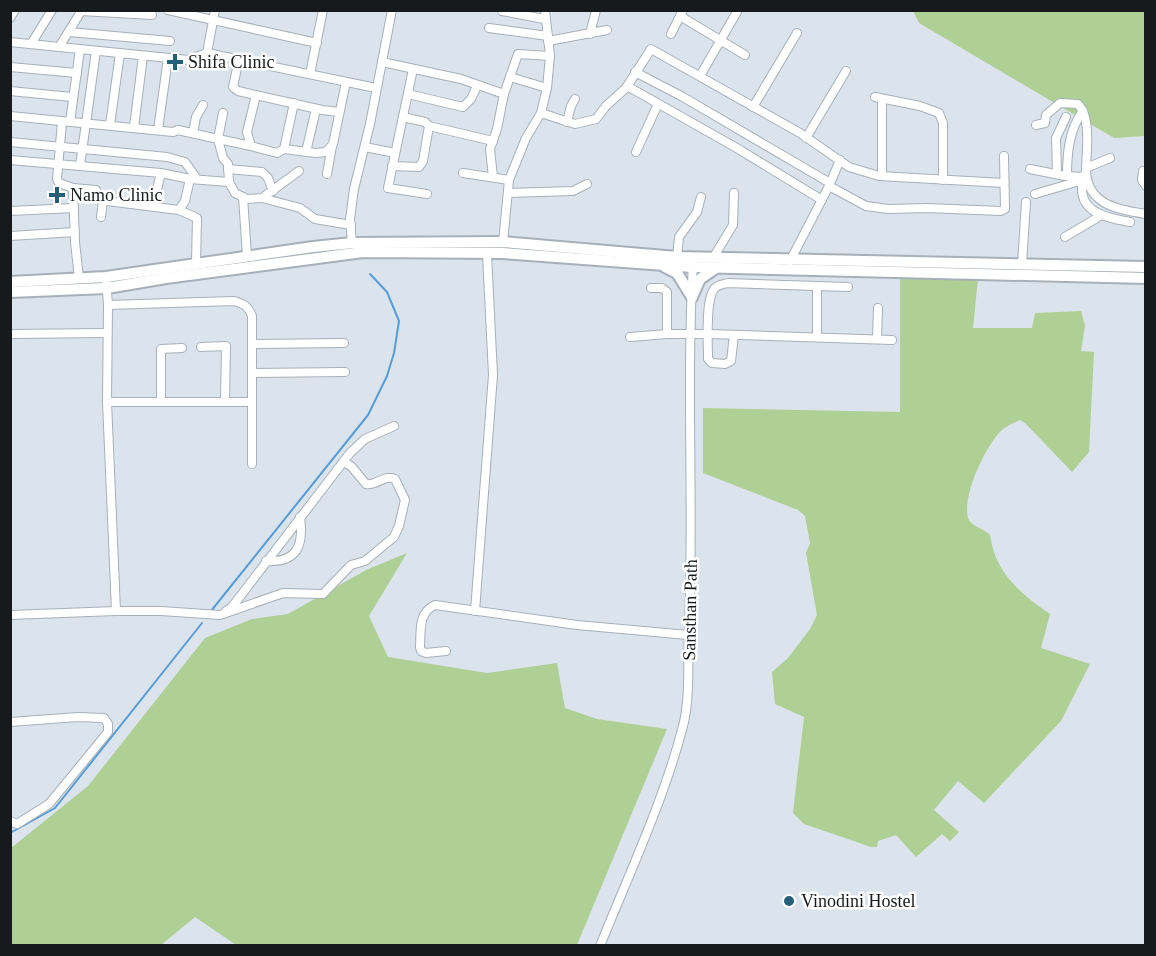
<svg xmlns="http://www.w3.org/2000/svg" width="1156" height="956" viewBox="0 0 1156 956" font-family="'Times New Roman',serif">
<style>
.green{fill:#aed094}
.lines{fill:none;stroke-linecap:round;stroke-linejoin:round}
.stream{stroke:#569cd8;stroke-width:2}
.minor-casing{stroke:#a7b0b8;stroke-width:10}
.major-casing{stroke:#a7b0b8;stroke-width:14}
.minor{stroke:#fff;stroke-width:8}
.major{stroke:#fff;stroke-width:10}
.poi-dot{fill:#245f78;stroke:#fff;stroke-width:2}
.labels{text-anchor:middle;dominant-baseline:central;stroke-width:5;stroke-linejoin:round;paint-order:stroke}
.poi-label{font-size:18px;fill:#171a1d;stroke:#fff;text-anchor:start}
.street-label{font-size:18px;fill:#171a1d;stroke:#fff}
</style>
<rect width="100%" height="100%" fill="#dbe4ed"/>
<g class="green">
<polygon points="913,11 1145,11 1145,136 1114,138 919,23"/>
<path d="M 900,277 L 978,279 L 973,328 L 1032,328 L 1035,313 L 1081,311 L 1085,326 L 1081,351 L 1094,352 L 1089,452 L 1072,472 L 1025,423 L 1020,420 C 1014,423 1008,425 1003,429 C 986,444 962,495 968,518 C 971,527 984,528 990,535 C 995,572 1020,594 1050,614 L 1041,648 L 1090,664 L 1061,721 L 984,803 L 958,781 L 934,810 L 959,832 L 950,841 L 942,834 L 916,857 L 896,835 L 878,841 L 877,847 L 871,847 L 804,824 L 793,813 L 804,717 L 775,704 L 772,672 L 788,658 L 810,629 L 817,615 L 806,553 L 810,543 L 805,516 L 798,510 L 703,473 L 703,408 L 900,412 Z"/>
<polygon points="407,553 369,616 388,657 487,673 557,663 565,708 597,719 667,729 577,945 236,945 195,917 161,945 11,946 11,848 88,786 205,638 252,619 288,614 366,570"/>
</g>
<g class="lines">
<g class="stream">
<polyline points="211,611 368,415 387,376 394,353 399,321 387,292 370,274"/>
<polyline points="10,833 55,808 202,623"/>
</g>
<defs>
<g id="minor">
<polyline points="168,10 317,43"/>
<polyline points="81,11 152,15"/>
<polyline points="502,11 544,19"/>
<polyline points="680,16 745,55"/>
<polyline points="10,18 15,10"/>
<polyline points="489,28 548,36"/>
<polyline points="69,32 170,41"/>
<polyline points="590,34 596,10"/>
<polyline points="671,34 683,10"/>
<polyline points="548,41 607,30"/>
<polyline points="10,42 179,59 188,60 207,53 376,88"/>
<polyline points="31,44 52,10"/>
<polyline points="59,47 82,10"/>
<polyline points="207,53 215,10"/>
<polyline points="239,59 233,87 238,91 322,110 339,112"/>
<polyline points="382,62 461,79 504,94"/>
<polyline points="10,67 77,73"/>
<polyline points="413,69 388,188 427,194"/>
<polyline points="635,72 683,97 830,183"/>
<polyline points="310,74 323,10"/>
<polyline points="700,76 738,10"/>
<polyline points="510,77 547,88"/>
<polyline points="627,86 735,147 822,200"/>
<polyline points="10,91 72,97"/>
<polyline points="408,94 463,107 471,99 477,86"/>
<polyline points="256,95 247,132 251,146 277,153 284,149"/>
<polyline points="875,97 920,106 939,113 943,123 943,180"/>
<polyline points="294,103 284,149 316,153 326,152 333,144 346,82"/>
<polyline points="753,107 797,33"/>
<polyline points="223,113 218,139 251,146"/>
<polyline points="541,113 575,124 596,119 606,106 626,88 651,49 800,133 849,167 879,176 1004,183"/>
<polyline points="10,116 173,132 178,130 218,139 223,158 228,164 229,182 235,193 247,199 262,198 299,171"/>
<polyline points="62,122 57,179 59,183 73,188 96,190 100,199 107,201 179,210 185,201 190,179"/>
<polyline points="70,122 80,49"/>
<polyline points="567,122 571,106 575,99"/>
<polyline points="110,125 120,53"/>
<path d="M 1036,125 L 1045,123 L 1046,115 L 1060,103 L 1078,104 C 1085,112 1086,121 1087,130 C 1088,145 1086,159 1086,173 C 1089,205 1119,210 1146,214"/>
<polyline points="429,126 493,141"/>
<polyline points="134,127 143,56"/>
<polyline points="158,130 168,58"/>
<polyline points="193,133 196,117 203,105"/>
<polyline points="806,138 846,71"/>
<polyline points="10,142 167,157 185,162 197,179"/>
<polyline points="365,147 395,153"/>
<polyline points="306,152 316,109"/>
<polyline points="636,152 658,104"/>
<polyline points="10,160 161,173 190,179 229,182"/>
<polyline points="80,166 96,51"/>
<polyline points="392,166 419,167 423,161 429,126 425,122 403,117"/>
<polyline points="1086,168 1110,158"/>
<polyline points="228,169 262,172 268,178 273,191"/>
<polyline points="1030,169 1065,176 1084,177"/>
<polyline points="1143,171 1142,180 1146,186"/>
<polyline points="463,173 509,180"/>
<polyline points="327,174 332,146"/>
<polyline points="1057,174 1056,138 1066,117"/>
<path d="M 1084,175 C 1074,211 1102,217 1130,222"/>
<polyline points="882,176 882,99"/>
<path d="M 1067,176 C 1067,154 1069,129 1083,111"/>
<polyline points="493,177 490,149 497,129 504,94 518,54 550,56"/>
<polyline points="829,186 866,206 888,209 927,208 1001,211 1005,209 1004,156"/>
<polyline points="73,188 75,242 79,278"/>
<polyline points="508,193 573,191 587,184"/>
<polyline points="1035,194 1083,180"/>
<polyline points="243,197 247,256"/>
<polyline points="262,198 300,208 315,219 351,225"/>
<polyline points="153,206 161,173"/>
<polyline points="179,210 197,218 196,263"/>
<polyline points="10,211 74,208"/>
<polyline points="101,217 103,200"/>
<polyline points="10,236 75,232"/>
<polyline points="1065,237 1100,216"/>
<polyline points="503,242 509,180 526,138 541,113 547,88 550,56 545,10"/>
<polyline points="352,243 350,219 354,189 370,124 392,10"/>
<polyline points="677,257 679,237 697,212 701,197"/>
<polyline points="713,258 733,225 734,193"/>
<polyline points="790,261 829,186 840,160"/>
<polyline points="1022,265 1026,202"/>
<polyline points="651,288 662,288 667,292 667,334"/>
<path d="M 108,305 L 234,301 C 244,304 248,306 252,316 L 252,464"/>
<polyline points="10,334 107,333"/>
<path d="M 734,335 L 731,361 L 725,364 L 712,363 L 708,359 C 708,344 705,297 715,288 C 718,285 724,284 728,283 L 848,287"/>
<polyline points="630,337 667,334 709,334 892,340"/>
<polyline points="817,337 817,286"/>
<polyline points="877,339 878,308"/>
<polyline points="252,344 344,343"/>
<polyline points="201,347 226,346 225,401"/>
<polyline points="252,373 345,372"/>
<polyline points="161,401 161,349 182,348"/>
<polyline points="107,402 252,402"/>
<path d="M 266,561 C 297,563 304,546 300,517"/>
<path d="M 116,611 L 161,611 L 220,615 L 283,593 L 323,594 L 351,565 L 365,561 L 394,537 L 399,526 L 405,500 L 395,479 C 384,474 377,486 366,484 L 351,466 L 343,462"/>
<polyline points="226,611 232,607 350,453 365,439 394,426"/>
<polyline points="475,611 493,375 487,254"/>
<polyline points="10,615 116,611 107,402 108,305 106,277"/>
<path d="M 446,651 L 426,653 L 421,651 L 420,647 C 421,630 418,613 435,605 L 577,625 L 688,635"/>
<polyline points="10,722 78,717 104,718 108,724 108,732 49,804 17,824 10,821"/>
<path d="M 600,946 C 629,874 664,800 683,726 C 691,695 687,658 689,626 C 694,506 686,385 693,264"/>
</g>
<g id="major">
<polyline points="665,267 677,273 692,297"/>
<polyline points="10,282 106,277 313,247 352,243 503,242 677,257 1146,267"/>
<polyline points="10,292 107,288 166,278 363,252 502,253 692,267 1146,278"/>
<polyline points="692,297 700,279 716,268"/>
</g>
</defs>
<use href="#minor" class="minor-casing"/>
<use href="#major" class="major-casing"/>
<use href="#minor" class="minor"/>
<use href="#major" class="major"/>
</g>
<g class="poi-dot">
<path d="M172 53h6v6h6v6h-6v6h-6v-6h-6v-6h6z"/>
<path d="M54 186h6v6h6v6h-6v6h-6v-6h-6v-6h6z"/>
<circle cx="789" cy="901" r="6"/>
</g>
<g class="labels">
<g class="poi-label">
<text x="188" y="62">Shifa Clinic</text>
<text x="70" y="195">Namo Clinic</text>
<text x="801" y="901">Vinodini Hostel</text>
</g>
<g class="street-label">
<text transform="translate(690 610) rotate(-89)">Sansthan Path</text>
</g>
</g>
<rect width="1156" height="956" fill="none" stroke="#171a1d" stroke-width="24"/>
</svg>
